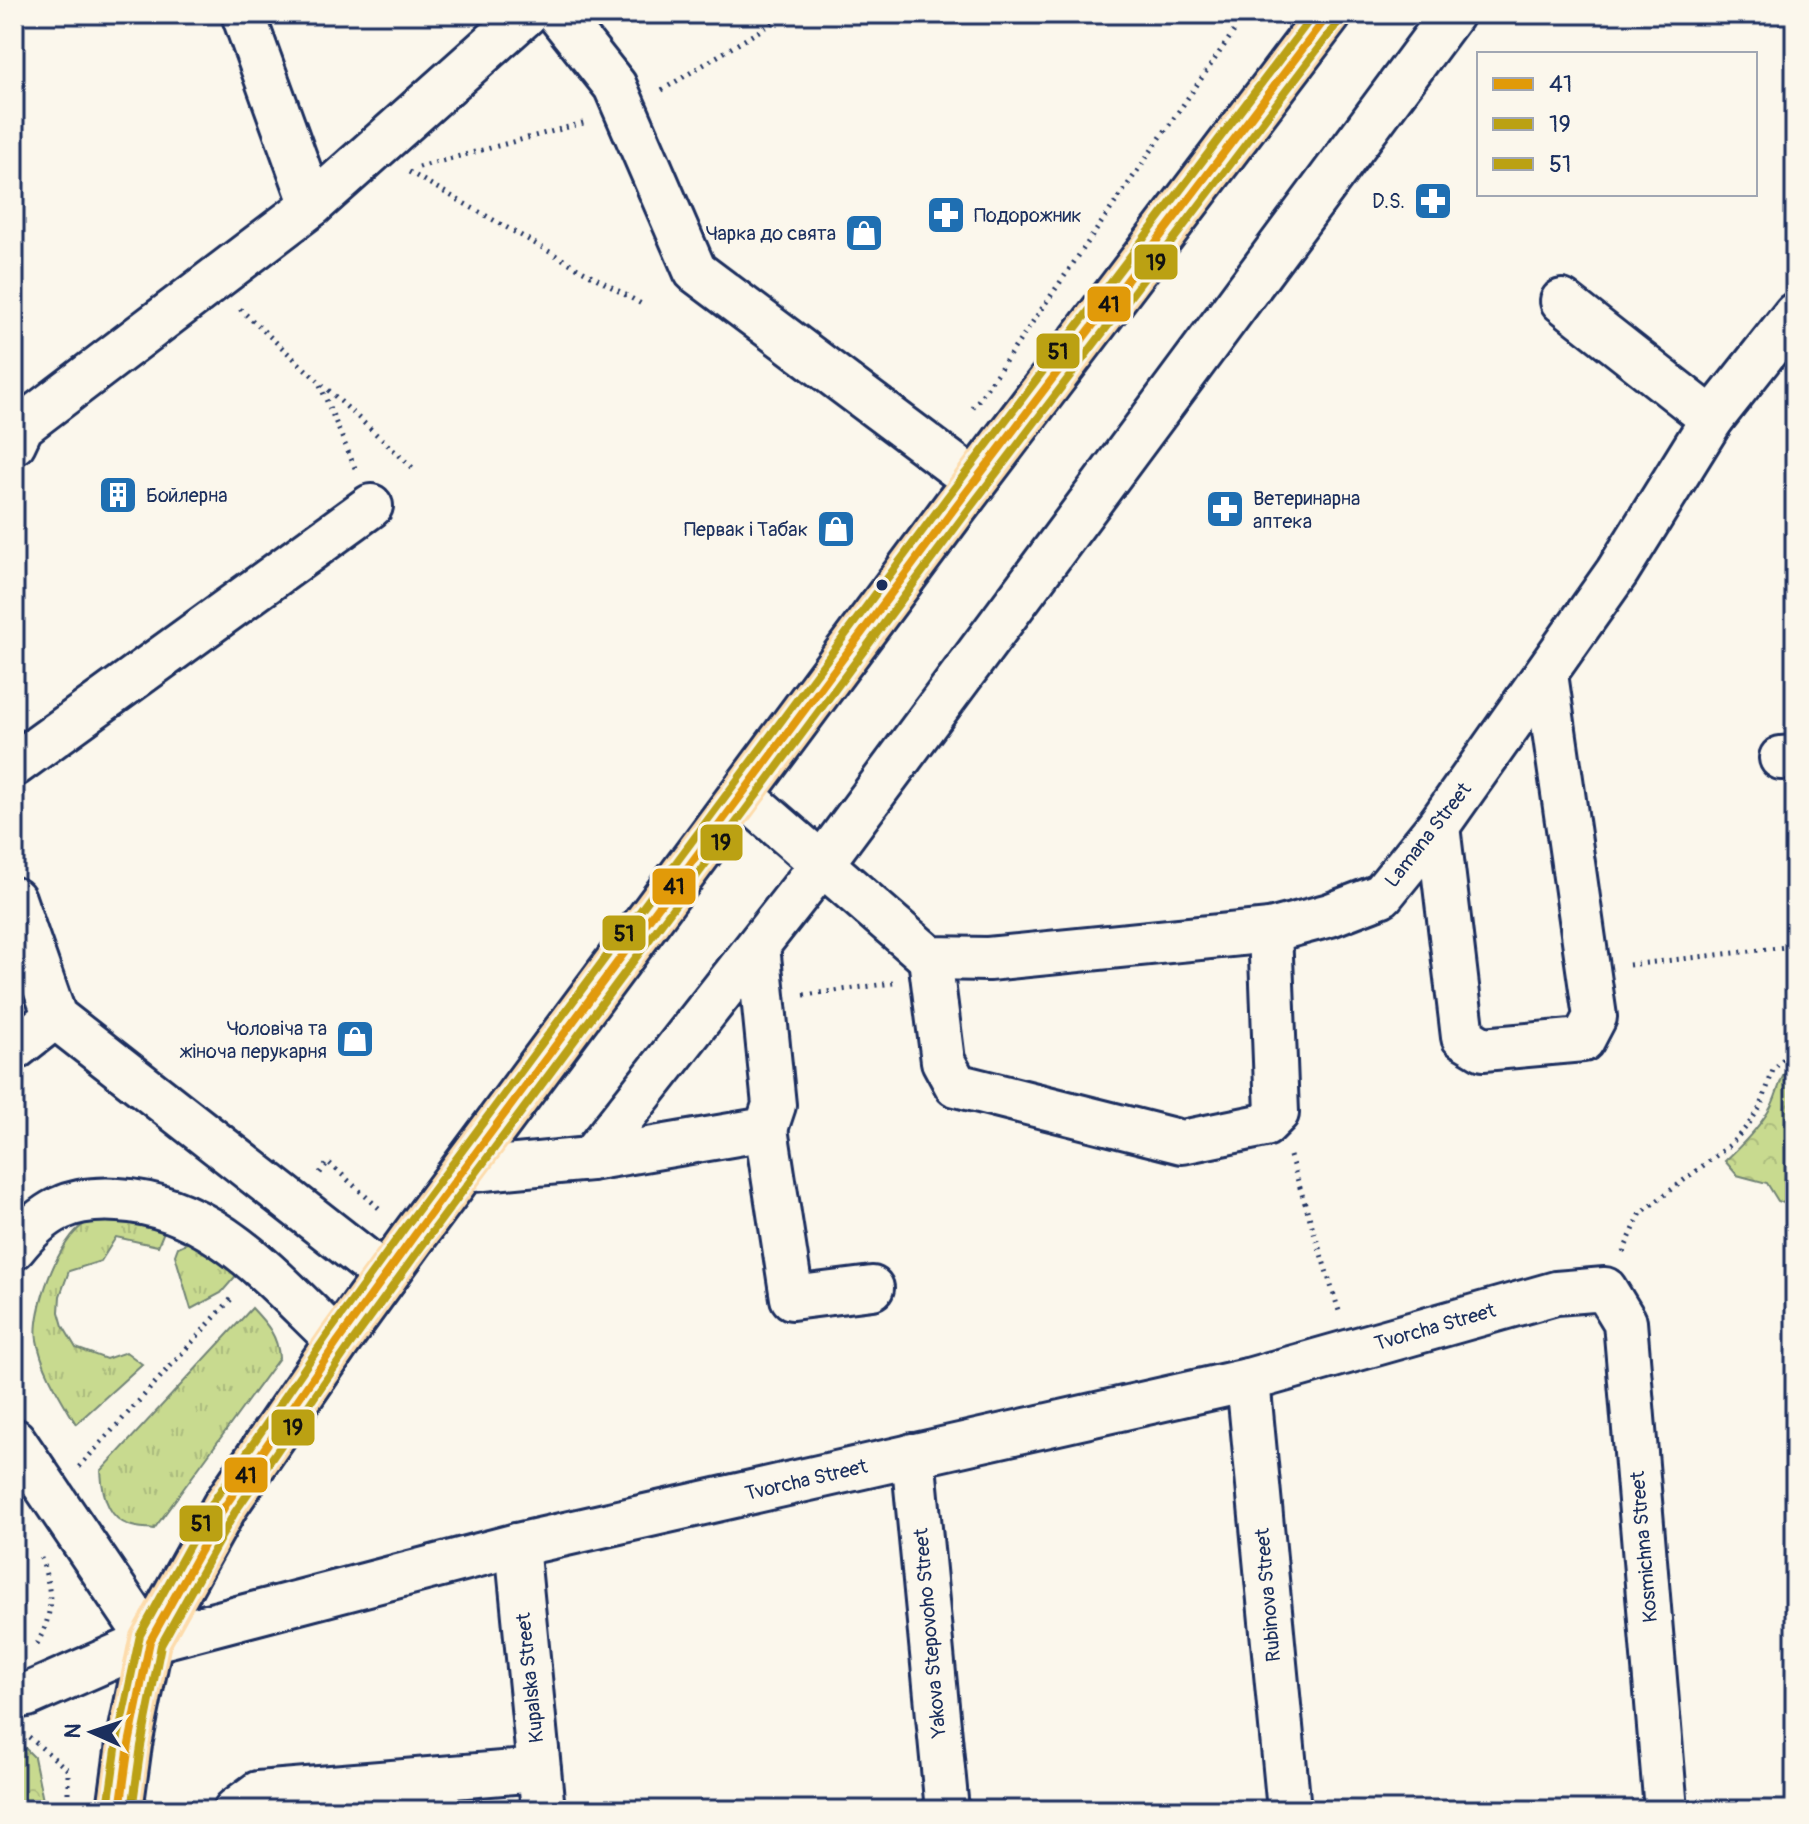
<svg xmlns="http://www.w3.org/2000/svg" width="1809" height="1824" viewBox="0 0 1809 1824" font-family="Pangolin,sans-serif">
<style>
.grass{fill:url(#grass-tufts);stroke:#728476;stroke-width:2}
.forest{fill:url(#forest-crowns);stroke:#728476;stroke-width:2}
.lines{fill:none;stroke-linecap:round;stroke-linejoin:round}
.minor-casing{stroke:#1b2f5e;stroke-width:48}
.major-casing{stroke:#1b2f5e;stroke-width:50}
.path{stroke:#1b2f5e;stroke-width:5;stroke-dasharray:2 6;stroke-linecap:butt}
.minor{stroke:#fbf7ec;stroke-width:42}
.major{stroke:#fddcac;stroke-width:44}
.bus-1-casing{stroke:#fbf7ec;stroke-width:14}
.bus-2-casing{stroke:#fbf7ec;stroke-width:14}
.bus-3-casing{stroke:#fbf7ec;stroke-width:14}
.bus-1{stroke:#e19a09;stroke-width:8}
.bus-2{stroke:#bba113;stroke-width:8}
.bus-3{stroke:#bba113;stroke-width:8}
.bus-dot{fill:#1b2f5e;stroke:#fbf7ec;stroke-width:3}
.labels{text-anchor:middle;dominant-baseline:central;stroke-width:6;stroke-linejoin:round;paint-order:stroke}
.poi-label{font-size:20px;fill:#1b2f5e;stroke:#fbf7ec;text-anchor:end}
.street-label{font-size:20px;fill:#1b2f5e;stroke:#fbf7ec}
.line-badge{stroke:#fbf7ec;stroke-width:3}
.pale-badge-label{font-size:22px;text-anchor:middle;font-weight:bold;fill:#111}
</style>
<defs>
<pattern id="grass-tufts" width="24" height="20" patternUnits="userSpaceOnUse" patternTransform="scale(2)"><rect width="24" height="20" fill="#c8da8f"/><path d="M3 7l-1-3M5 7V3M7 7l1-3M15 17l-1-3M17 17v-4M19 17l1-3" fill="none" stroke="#abbb7e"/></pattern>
<pattern id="forest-crowns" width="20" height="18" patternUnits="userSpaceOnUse" patternTransform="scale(2)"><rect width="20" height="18" fill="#c8da8f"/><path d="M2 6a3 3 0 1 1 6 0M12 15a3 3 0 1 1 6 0" fill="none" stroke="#abbb7e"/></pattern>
</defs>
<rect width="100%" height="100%" fill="#fbf7ec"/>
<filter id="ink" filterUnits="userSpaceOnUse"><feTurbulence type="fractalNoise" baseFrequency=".0125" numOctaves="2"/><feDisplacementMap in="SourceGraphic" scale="16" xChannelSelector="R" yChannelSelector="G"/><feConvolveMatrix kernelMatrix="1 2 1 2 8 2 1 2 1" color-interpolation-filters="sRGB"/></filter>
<g filter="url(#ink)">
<g class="grass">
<path d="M 117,1218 L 165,1229 L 158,1246 L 116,1237 L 101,1261 L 69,1271 L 60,1296 L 59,1312 L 63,1326 L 76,1348 L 106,1359 L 126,1352 L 142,1364 L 76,1424 C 61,1398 42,1370 37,1340 C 32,1311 59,1237 86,1223 C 94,1219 108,1219 117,1218 Z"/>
<polygon points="189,1242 240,1271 221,1293 191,1309 175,1255 178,1247"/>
<path d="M 252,1308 C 267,1324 278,1336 279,1358 L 154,1529 C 146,1528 136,1528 129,1525 C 107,1518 102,1491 101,1471 Z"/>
</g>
<g class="forest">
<path d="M 1795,1061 L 1795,1207 L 1778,1201 L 1767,1183 L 1737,1175 L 1725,1161 C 1741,1146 1756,1131 1768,1112 C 1780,1094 1777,1076 1795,1061 Z"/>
<polygon points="14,1737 34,1757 45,1810 14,1810"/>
</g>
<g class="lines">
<defs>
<g id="minor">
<polyline points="243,14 312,205"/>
<polyline points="558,14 615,86 695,271 975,481"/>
<polyline points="1562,301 1712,419"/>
<polyline points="14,443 22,426 312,205 526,14"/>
<polyline points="1781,758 1795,757"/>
<polyline points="14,765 371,506"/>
<polyline points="744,796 930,958 988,959 1270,931 1330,915 1382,895 1438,826 1617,572 1712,419 1795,314"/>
<polyline points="1438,826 1463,1037 1483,1049 1583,1040 1595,1017 1546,674"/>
<polyline points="14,899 55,1017 386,1276"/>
<polyline points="930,958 943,1061 956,1085 1182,1142 1265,1125 1277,1113 1270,931"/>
<polyline points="14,1049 55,1017"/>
<polyline points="766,1129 792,1298 872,1288"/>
<polyline points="590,1159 766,1129 774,1105 758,946"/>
<polyline points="463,1171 590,1159 821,865 1452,14"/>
<path d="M 14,1248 C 44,1210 70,1197 118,1200 C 214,1205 273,1280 338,1341"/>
<polyline points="1248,1380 1289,1810"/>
<polyline points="14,1440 150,1641"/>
<polyline points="913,1455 947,1810"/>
<polyline points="517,1545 543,1810"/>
<polyline points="14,1697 27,1695 150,1641 517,1545 1248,1380 1556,1293 1605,1289 1625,1322 1666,1810"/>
<polyline points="235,1810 258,1793 539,1770"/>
</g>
<polyline id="major" points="120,1810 129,1744 150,1641 225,1506 338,1341 414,1236 956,506 1329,14"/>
</defs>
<use href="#minor" class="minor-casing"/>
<use href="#major" class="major-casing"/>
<g class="path">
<polyline points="662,90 787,14"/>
<polyline points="419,167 587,122"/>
<polyline points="409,172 645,306"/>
<polyline points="240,309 413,468"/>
<polyline points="320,385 355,468"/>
<polyline points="973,408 1246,14"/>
<polyline points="1629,965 1795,946"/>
<polyline points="804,995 893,983"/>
<polyline points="1290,1156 1339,1311"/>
<polyline points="320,1173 328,1162 381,1210"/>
<polyline points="1623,1252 1641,1213 1730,1145 1748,1125 1761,1106 1773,1070 1795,1047"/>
<polyline points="79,1467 233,1297"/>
<path d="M 37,1644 C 55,1611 52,1592 41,1558"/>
<polyline points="29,1737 68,1770 68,1810"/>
</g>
<use href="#minor" class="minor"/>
<use href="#major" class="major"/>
<defs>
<polyline id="bus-1" points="120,1810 129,1744 150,1641 225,1506 338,1341 414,1236 956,506 1329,14"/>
<polyline id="bus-2" points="132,1810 141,1746 161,1645 235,1512 348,1348 424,1243 966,513 1339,21"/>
<polyline id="bus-3" points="108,1808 117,1742 140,1635 215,1499 328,1334 404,1229 946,499 1314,14"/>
</defs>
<use href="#bus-1" class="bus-1-casing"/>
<use href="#bus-2" class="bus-2-casing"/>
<use href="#bus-3" class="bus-3-casing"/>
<use href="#bus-1" class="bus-1"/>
<use href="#bus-2" class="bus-2"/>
<use href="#bus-3" class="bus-3"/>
</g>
</g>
<defs>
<symbol id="pharmacy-square" viewBox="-11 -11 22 22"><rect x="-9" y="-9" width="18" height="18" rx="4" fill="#1f6fb2" stroke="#fbf7ec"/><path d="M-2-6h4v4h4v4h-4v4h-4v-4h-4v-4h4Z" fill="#fff"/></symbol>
<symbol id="shop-square" viewBox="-11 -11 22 22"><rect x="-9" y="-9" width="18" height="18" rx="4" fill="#1f6fb2" stroke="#fbf7ec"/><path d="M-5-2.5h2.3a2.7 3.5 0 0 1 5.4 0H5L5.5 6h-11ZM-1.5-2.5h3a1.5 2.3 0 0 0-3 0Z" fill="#fff"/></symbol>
<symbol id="building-square" viewBox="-11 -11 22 22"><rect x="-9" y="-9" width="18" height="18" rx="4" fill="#1f6fb2" stroke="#fbf7ec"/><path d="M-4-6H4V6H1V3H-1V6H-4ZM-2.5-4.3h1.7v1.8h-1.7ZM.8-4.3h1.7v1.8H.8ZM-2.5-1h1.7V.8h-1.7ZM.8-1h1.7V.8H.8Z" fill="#fff"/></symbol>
</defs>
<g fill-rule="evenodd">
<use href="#pharmacy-square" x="1411" y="179" width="44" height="44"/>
<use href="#pharmacy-square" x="924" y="193" width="44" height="44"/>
<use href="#shop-square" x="842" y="211" width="44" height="44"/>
<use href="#building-square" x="96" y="473" width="44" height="44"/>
<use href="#pharmacy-square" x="1203" y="487" width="44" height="44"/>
<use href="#shop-square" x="814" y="507" width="44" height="44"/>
<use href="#shop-square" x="333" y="1017" width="44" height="44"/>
</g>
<circle class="bus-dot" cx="882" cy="585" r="7"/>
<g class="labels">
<g class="poi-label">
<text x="1405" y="201">D.S.</text>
<text x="974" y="215" text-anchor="start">Подорожник</text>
<text x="836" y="233">Чарка до свята</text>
<text x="146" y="495" text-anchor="start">Бойлерна</text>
<text x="1253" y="498" text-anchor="start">Ветеринарна<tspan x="1253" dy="23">аптека</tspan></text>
<text x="808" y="529">Первак і Табак</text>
<text x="327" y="1028">Чоловіча та<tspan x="327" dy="23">жіноча перукарня</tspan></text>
</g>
<g class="street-label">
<text transform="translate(1428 835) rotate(-52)">Lamana Street</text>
<text transform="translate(1435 1327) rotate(-16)">Tvorcha Street</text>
<text transform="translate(806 1480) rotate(-13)">Tvorcha Street</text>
<text transform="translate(1644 1547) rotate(-95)">Kosmichna Street</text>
<text transform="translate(1268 1595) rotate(-95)">Rubinova Street</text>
<text transform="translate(930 1633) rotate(-95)">Yakova Stepovoho Street</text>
<text transform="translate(530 1678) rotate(-96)">Kupalska Street</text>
</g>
</g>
<g class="line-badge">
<rect x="1133" y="243" width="46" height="38" rx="8" fill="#bba113"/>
<rect x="1086" y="285" width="46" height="38" rx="8" fill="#e19a09"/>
<rect x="1035" y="332" width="46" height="38" rx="8" fill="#bba113"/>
<rect x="699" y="823" width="45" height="39" rx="8" fill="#bba113"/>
<rect x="651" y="867" width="46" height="39" rx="8" fill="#e19a09"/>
<rect x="601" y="914" width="46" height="38" rx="8" fill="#bba113"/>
<rect x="270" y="1408" width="46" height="39" rx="8" fill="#bba113"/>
<rect x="223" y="1456" width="46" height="38" rx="8" fill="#e19a09"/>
<rect x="178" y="1504" width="46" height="39" rx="8" fill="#bba113"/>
</g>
<g class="pale-badge-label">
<text x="1156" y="270">19</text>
<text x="1109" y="312">41</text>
<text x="1058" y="359">51</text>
<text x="721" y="850">19</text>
<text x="674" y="894">41</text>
<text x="624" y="941">51</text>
<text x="293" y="1435">19</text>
<text x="246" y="1483">41</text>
<text x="201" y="1531">51</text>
</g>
<rect width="1809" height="1824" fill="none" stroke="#fbf7ec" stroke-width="48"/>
<rect x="24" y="24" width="1761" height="1776" fill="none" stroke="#1b2f5e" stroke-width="3" filter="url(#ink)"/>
<rect x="1477" y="52" width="280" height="144" fill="#fbf7ec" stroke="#a1a7b3" stroke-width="2"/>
<rect x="1493" y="78" width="40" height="12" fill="#e19a09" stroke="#a1a7b3" stroke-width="2"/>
<text x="1549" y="92" font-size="24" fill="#1b2f5e">41</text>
<rect x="1493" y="118" width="40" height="12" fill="#bba113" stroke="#a1a7b3" stroke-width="2"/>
<text x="1549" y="132" font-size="24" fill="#1b2f5e">19</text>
<rect x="1493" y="158" width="40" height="12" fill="#bba113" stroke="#a1a7b3" stroke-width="2"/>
<text x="1549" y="172" font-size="24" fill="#1b2f5e">51</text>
<g transform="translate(92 1732) rotate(273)" stroke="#fbf7ec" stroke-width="6" paint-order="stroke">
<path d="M0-6L14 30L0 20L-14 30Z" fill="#1b2f5e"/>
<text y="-12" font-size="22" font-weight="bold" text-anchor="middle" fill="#1b2f5e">N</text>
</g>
</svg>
